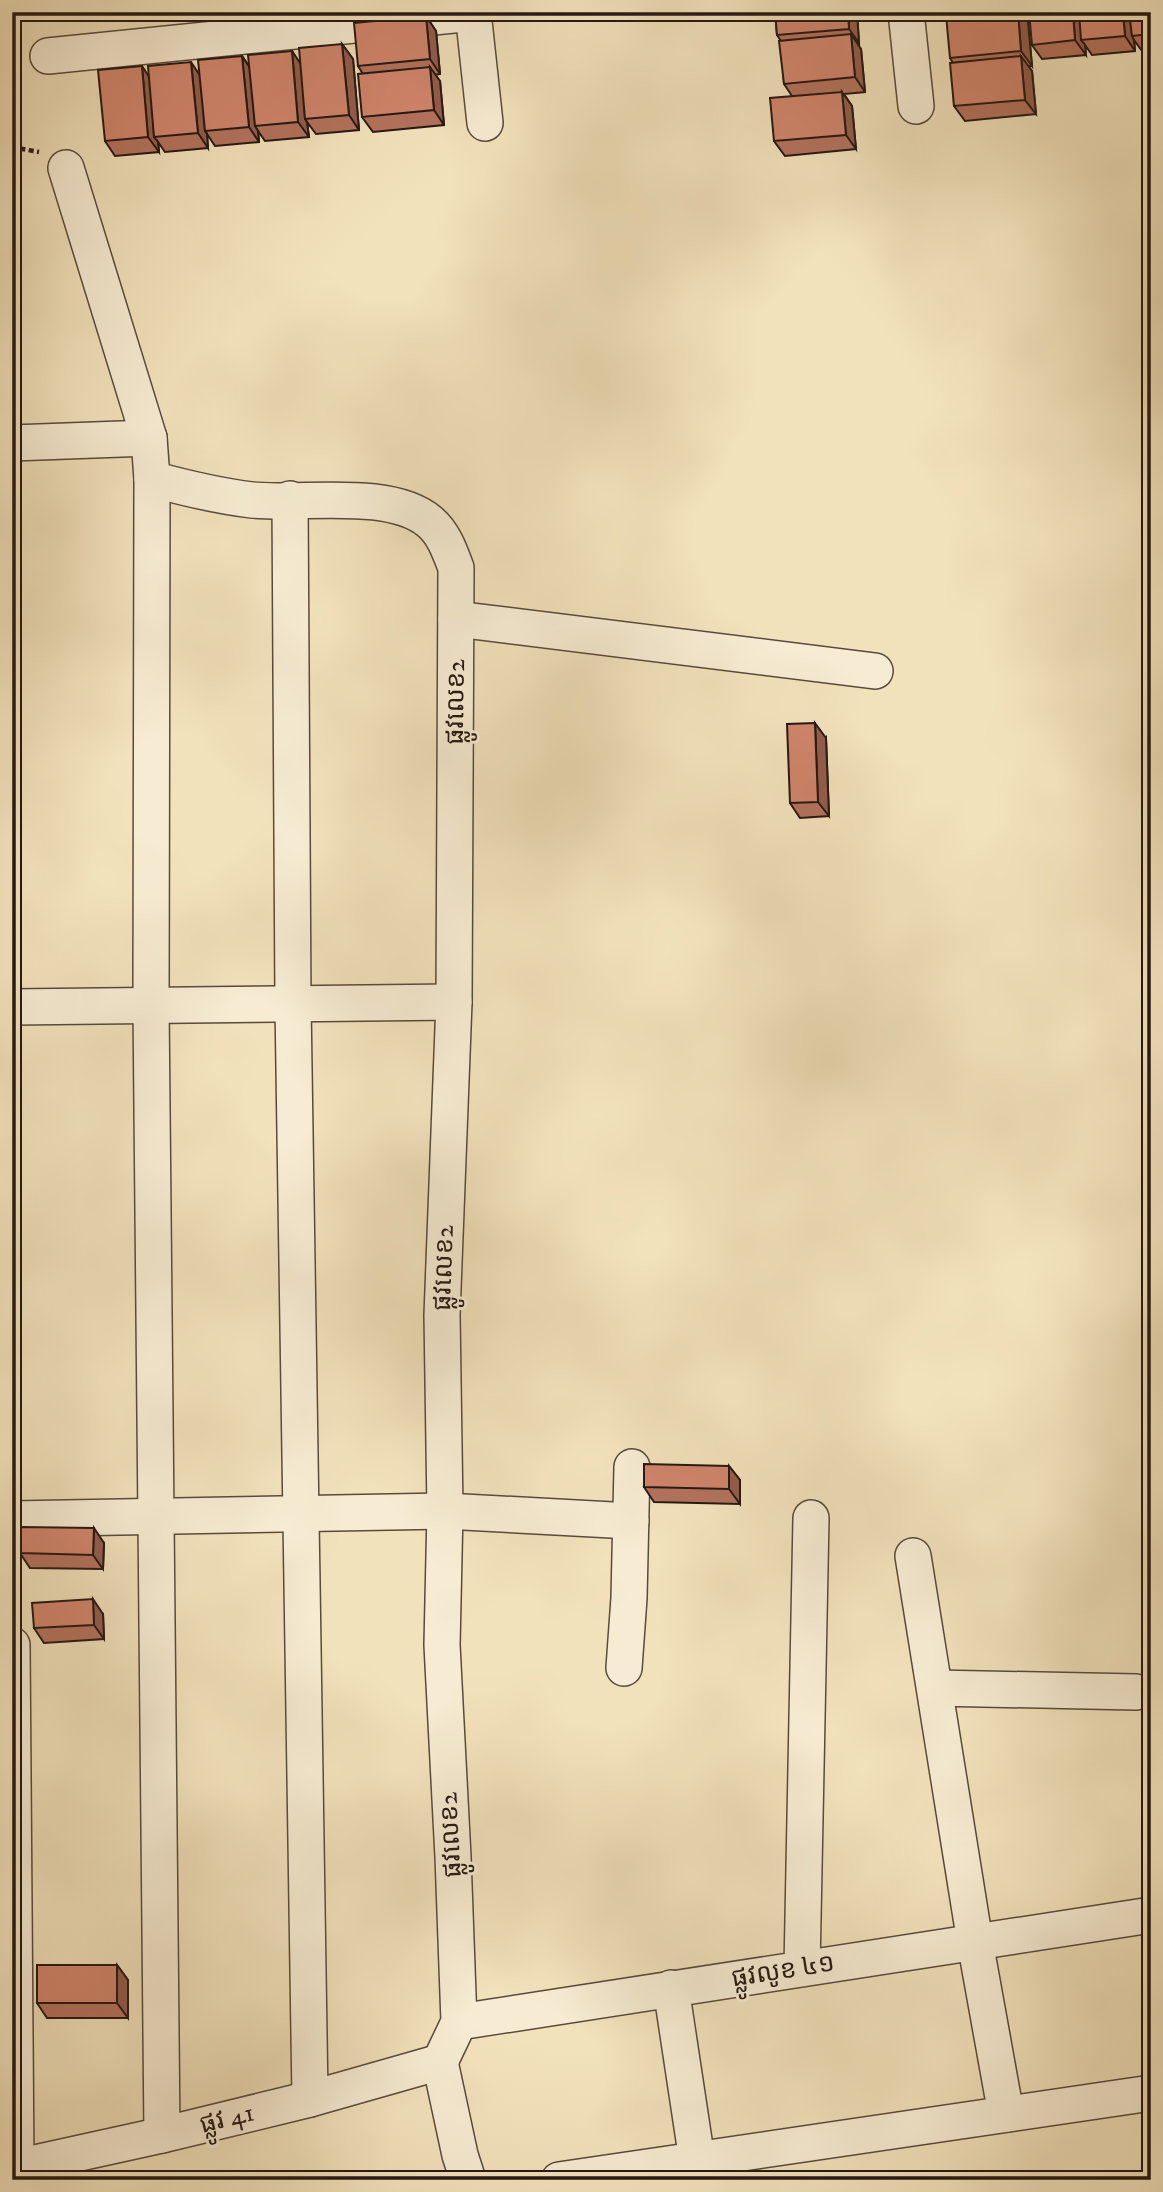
<svg xmlns="http://www.w3.org/2000/svg" width="1163" height="2192" viewBox="0 0 1163 2192" font-family="'IM FELL DW Pica','Noto Sans Khmer',serif">
<style>
.lines{fill:none;stroke-linecap:round;stroke-linejoin:round}
.minor-casing{stroke:#584a3d;stroke-width:38}
.path{stroke:#251813;stroke-width:4.5;stroke-dasharray:5 3.5;stroke-linecap:butt}
.minor{stroke:#f7ecd3;stroke-width:35}
.wall{fill:#b3725d;stroke:#251813;stroke-width:2}
.shaded-wall{fill:#925d4c;stroke:#251813;stroke-width:2}
.building{fill:#d0856c;stroke:#251813;stroke-width:2}
.labels{text-anchor:middle;dominant-baseline:central;stroke-width:6;stroke-linejoin:round;paint-order:stroke}
.street-label{font-size:26px;fill:#251813;stroke:#f7ecd3}
</style>
<rect width="100%" height="100%" fill="#f2e2bc"/>
<filter id="stains"><feTurbulence type="fractalNoise" baseFrequency=".00286" numOctaves="4"/><feColorMatrix values="0 0 0 0 .2 0 0 0 0 .09 0 0 0 0 .02 0 0 0 .5 -.17"/></filter>
<radialGradient id="worn" r=".72"><stop offset=".6" stop-color="#630" stop-opacity="0"/><stop offset="1" stop-color="#630" stop-opacity=".3"/></radialGradient>
<g class="lines">
<defs>
<g id="minor">
<polyline points="473,12 485,123"/>
<polyline points="906,12 916,106"/>
<polyline points="48,56 473,13"/>
<polyline points="66,168 149,438 152,479 151,1006 162,2135"/>
<polyline points="12,443 149,438"/>
<path d="M 152,479 C 185,488 218,496 252,500 C 302,505 390,488 430,522 C 444,534 450,552 456,568 L 454,1002 L 442,1315 L 445,1511 L 442,1645 L 453,1857 L 459,2022 L 440,2062"/>
<polyline points="290,499 293,1004 310,2099"/>
<polyline points="456,619 875,671"/>
<polyline points="12,1007 454,1002"/>
<polyline points="12,1519 445,1511 631,1521"/>
<polyline points="913,1556 975,1942 1006,2114"/>
<polyline points="12,1645 16,2167"/>
<polyline points="624,1668 629,1598 632,1467"/>
<polyline points="935,1688 1136,1692"/>
<polyline points="802,1968 811,1518"/>
<polyline points="671,1988 697,2160"/>
<polyline points="459,2022 1151,1915"/>
<polyline points="440,2062 460,2155 468,2180"/>
<polyline points="12,2168 162,2135 310,2099 440,2062"/>
<polyline points="559,2180 1151,2093"/>
</g>
</defs>
<use href="#minor" class="minor-casing"/>
<polyline class="path" points="12,147 39,152"/>
<use href="#minor" class="minor"/>
</g>
<g class="wall">
<polygon points="775,12 857,12 859,43 857,44 861,49 865,92 844,94 852,106 856,149 785,156 774,141 792,96 784,84 781,41 777,35"/>
<polygon points="951,12 1029,12 1029,15 1022,15 1028,22 1032,66 1028,66 1032,71 1036,114 965,121 954,106 953,63 950,58 952,14"/>
<polygon points="1151,12 1151,50 1142,51 1134,40 1135,51 1092,55 1085,45 1086,55 1042,59 1032,45"/>
<polygon points="426,16 436,31 440,74 435,75 440,81 444,125 373,132 362,117 363,74 358,66"/>
<polygon points="342,44 353,59 359,130 316,134 307,122 309,137 265,141 258,131 259,142 215,146 207,134 208,148 165,152 158,142 159,152 115,156 105,141 149,76 200,74 242,56 249,66 292,51 300,64"/>
<polygon points="826,738 829,816 800,818 790,803"/>
<polygon points="729,1466 740,1480 740,1504 654,1502 644,1487"/>
<polygon points="104,1543 103,1569 30,1568 20,1553"/>
<polygon points="103,1614 104,1639 44,1643 34,1628"/>
<polygon points="117,1965 128,1980 128,2018 47,2018 37,2003"/>
</g>
<g class="shaded-wall">
<polygon points="848,12 857,12 859,43 849,29"/>
<polygon points="1018,12 1020,12 1028,22 1032,66 1021,51"/>
<polygon points="1073,12 1081,12 1081,40 1085,45 1086,55 1075,40"/>
<polygon points="1123,12 1131,12 1132,36 1134,40 1135,51 1125,36"/>
<polygon points="426,16 436,31 440,74 430,59"/>
<polygon points="851,34 861,49 865,92 855,77"/>
<polygon points="342,44 353,59 359,130 349,115"/>
<polygon points="292,51 302,66 305,119 307,122 309,137 298,122"/>
<polygon points="242,56 252,71 255,126 258,131 259,142 249,127"/>
<polygon points="1021,56 1032,71 1036,114 1025,100"/>
<polygon points="191,62 201,77 205,131 207,134 208,148 198,133"/>
<polygon points="142,66 152,81 154,137 158,142 159,152 148,137"/>
<polygon points="430,67 440,81 444,125 434,110"/>
<polygon points="842,92 852,106 856,149 846,135"/>
<polygon points="815,723 826,738 829,816 818,802"/>
<polygon points="729,1466 740,1480 740,1504 729,1489"/>
<polygon points="94,1528 104,1543 103,1569 93,1555"/>
<polygon points="93,1599 103,1614 104,1639 94,1625"/>
<polygon points="117,1965 128,1980 128,2018 117,2003"/>
</g>
<g class="building">
<polygon points="775,12 848,12 849,29 777,35"/>
<polygon points="974,12 1018,12 1021,51 950,58 946,15"/>
<polygon points="1029,12 1073,12 1075,40 1032,45"/>
<polygon points="1079,12 1123,12 1125,36 1081,40"/>
<polygon points="1129,12 1151,12 1151,34 1132,36"/>
<polygon points="426,16 430,59 358,66 354,23"/>
<polygon points="851,34 855,77 784,84 779,41"/>
<polygon points="342,44 349,115 305,119 299,48"/>
<polygon points="292,51 298,122 255,126 248,55"/>
<polygon points="242,56 249,127 205,131 198,60"/>
<polygon points="1021,56 1025,100 954,106 950,63"/>
<polygon points="191,62 198,133 154,137 148,66"/>
<polygon points="142,66 148,137 105,141 98,70"/>
<polygon points="430,67 434,110 362,117 358,74"/>
<polygon points="842,92 846,135 774,141 770,98"/>
<polygon points="815,723 818,802 790,803 787,724"/>
<polygon points="644,1464 729,1466 729,1489 644,1487"/>
<polygon points="21,1527 94,1528 93,1555 20,1553"/>
<polygon points="93,1599 94,1625 34,1628 32,1603"/>
<rect x="37" y="1965" width="80" height="38"/>
</g>
<g class="labels">
<g class="street-label">
<text transform="translate(456 702) rotate(-89)">ផ្លូវលេខ2</text>
<text transform="translate(444 1268) rotate(-88)">ផ្លូវលេខ2</text>
<text transform="translate(451 1835) rotate(-93)">ផ្លូវលេខ2</text>
<text transform="translate(783 1971) rotate(-9)">ផ្លូវលូខ ៤១</text>
<text transform="translate(227 2119) rotate(-14)">ផ្លូវ 41</text>
</g>
</g>
<rect width="1163" height="2192" fill="none" stroke="#f2e2bc" stroke-width="42"/>
<rect x="14" y="14" width="1135" height="2164" fill="none" stroke="#251813" stroke-width="3.5"/>
<rect x="21" y="21" width="1121" height="2150" fill="none" stroke="#251813" stroke-width="2"/>
<rect width="100%" height="100%" filter="url(#stains)"/>
<rect width="100%" height="100%" fill="url(#worn)"/>
</svg>
